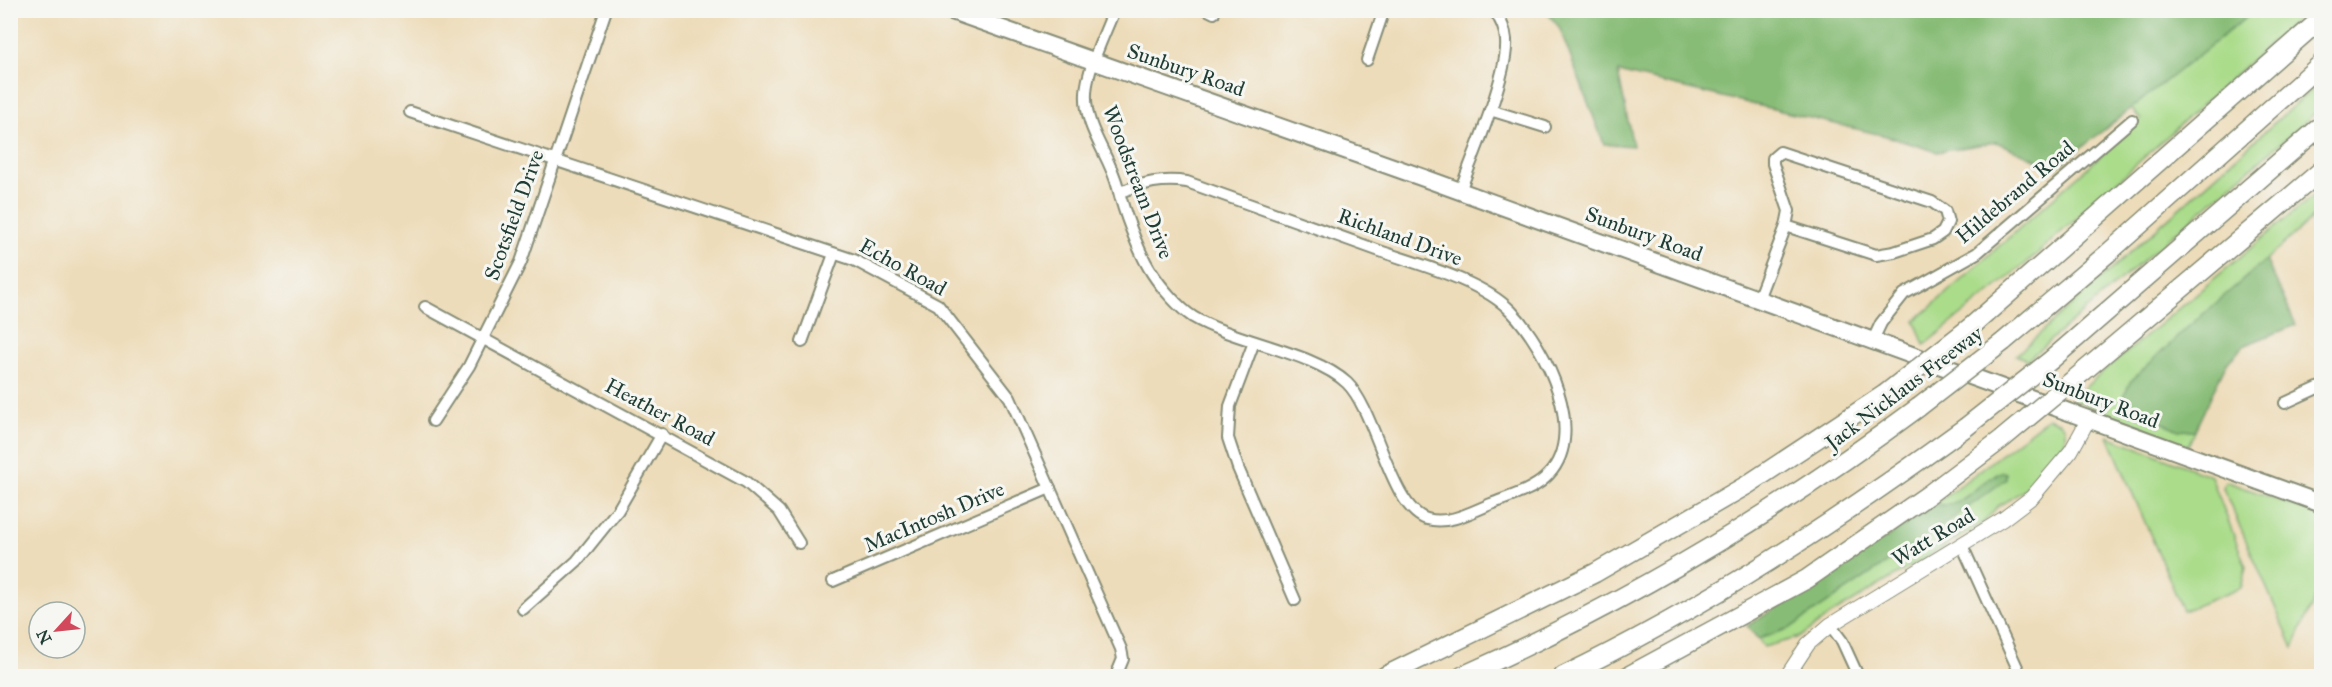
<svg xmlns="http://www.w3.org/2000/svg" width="2332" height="687" viewBox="0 0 2332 687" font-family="'IM FELL Great Primer',serif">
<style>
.green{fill:#aadc8a;stroke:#648c5f;stroke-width:1.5}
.forest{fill:#87bc76;stroke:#537c55;stroke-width:1.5}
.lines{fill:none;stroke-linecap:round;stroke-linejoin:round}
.minor-casing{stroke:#868c76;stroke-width:14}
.tertiary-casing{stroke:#868c76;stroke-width:16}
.primary-casing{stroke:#868c76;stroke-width:20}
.motorway-casing{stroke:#868c76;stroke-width:21}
.minor{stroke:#fff;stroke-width:10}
.tertiary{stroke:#fff;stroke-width:14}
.primary{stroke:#fff;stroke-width:16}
.motorway{stroke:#fff;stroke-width:18}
.motorway-bridge-casing{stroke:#868c76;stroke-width:21;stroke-linecap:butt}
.motorway-bridge{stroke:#fff;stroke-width:18}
.labels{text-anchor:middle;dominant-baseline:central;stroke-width:6;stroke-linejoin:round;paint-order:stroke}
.street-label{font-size:21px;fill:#1f3d34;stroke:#f6f6f2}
</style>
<rect width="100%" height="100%" fill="#f6f6f2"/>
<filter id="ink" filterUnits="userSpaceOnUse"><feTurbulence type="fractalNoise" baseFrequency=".0167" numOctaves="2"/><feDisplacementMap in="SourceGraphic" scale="12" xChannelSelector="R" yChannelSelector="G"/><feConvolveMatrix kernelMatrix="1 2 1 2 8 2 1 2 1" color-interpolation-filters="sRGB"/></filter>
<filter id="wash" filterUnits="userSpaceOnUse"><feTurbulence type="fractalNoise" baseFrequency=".008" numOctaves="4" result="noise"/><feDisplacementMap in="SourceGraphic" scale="24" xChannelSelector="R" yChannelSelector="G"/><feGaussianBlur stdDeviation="1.35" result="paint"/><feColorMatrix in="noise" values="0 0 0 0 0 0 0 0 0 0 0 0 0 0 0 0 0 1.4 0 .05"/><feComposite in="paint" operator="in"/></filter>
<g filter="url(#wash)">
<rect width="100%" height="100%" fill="#eddcb9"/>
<g class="green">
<polygon points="2254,11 2306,11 2029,261 1924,345 1915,321 2141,120 2131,108"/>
<polygon points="2321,81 2321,108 2027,360 2016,355"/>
<polygon points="2321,189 2321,210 2130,382 2179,430 2195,430 2188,446 2071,399"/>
<path d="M 2048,418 L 2061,423 L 2065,428 L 2065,443 L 2023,491 L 1998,506 L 1984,522 L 1832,614 L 1800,637 L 1764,647 L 1758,639 L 1790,628 L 1959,514 L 2005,479 L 1997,473 C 1980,485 1958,510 1936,504 Z"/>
<polygon points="2108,436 2211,476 2246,567 2241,588 2183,611"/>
<polygon points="2225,481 2321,515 2321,584 2293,648 2223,488"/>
</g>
<g class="forest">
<polygon points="1546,11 2254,11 2056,168 1996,142 1937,152 1890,137 1618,72 1633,146 1604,144 1559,27"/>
<polygon points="2266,260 2296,325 2245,345 2226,364 2195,430 2179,430 2125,406 2124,396 2130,382 2188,327"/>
<path d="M 2003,472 L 2006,473 L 2006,479 L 1959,514 L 1790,628 L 1758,639 L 1747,626 L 1835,572 L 1936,504 C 1963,512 1979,478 2003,472 Z"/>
</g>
</g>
<g filter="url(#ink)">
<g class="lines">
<defs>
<g id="minor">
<path d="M 1114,10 C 1105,34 1087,69 1086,93 C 1084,129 1110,155 1118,188 C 1123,209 1138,252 1152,273 C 1161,287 1179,308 1193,317 C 1235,342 1314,352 1347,383 C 1376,411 1391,509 1427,519 C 1449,525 1471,512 1491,504 C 1508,497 1531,491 1545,478 C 1591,437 1546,347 1511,311 C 1481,280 1417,264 1377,250 C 1314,227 1251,205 1187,182 C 1162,178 1144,183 1120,192"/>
<polyline points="1208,10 1214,13"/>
<polyline points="1367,60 1384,10"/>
<polyline points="1490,110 1545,127"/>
<polyline points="410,112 854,260 938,305 1010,398 1121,649 1123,659 1116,676"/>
<path d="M 1460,191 C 1472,158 1509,73 1506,40 C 1505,28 1501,20 1494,10"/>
<polyline points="1758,299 1786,226 1789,211 1773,164 1773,158 1780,152 1932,202 1945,211 1948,222 1943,232 1933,239 1894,252 1876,255 1786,226"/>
<polyline points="425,307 746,482 779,511 799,543"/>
<polyline points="1873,340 1881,323 1904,294 1977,253 2132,120"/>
<polyline points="802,342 834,254"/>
<polyline points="1254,342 1230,406 1228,438 1238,468 1295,600"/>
<polyline points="2285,403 2322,386"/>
<polyline points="433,421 469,366 521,262 606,10"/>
<polyline points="1962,545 2021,676"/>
<polyline points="833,581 1050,488"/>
<polyline points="523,609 577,561 618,510 662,434"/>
<polyline points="1830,625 1842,641 1858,676"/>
</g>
<polyline id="tertiary" points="1787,676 1808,644 1830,625 2003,519 2032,497 2071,451 2088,420"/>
<polyline id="primary" points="949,10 1424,178 2322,504"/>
<g id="motorway">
<polyline points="1973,325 2322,18"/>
<polyline points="2003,342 2107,254 2322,63"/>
<polyline points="2051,360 2322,125"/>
<polyline points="2084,371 2322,170"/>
<polyline points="1385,676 1595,573 1747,485 1885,394"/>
<path d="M 1462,676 C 1624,604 1777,513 1919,407"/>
<path d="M 1563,676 C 1705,608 1838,520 1966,427"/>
<polyline points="1628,676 1807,579 1928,495 2002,439"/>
</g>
</defs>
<use href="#minor" class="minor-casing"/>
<use href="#tertiary" class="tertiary-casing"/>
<use href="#primary" class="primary-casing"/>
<use href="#motorway" class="motorway-casing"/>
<use href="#minor" class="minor"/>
<use href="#tertiary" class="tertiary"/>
<use href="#primary" class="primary"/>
<use href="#motorway" class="motorway"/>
<defs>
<g id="motorway-bridge">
<polyline points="1885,394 1973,325"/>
<polyline points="1919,407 2003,342"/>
<polyline points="1966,427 2051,360"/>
<polyline points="2002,439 2084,371"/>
</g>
</defs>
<use href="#motorway-bridge" class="motorway-bridge-casing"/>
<use href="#motorway-bridge" class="motorway-bridge"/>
</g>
</g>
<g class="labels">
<g class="street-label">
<text transform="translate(1186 70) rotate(19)">Sunbury Road</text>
<text transform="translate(1138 182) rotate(69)">Woodstream Drive</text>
<text transform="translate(2015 192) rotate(-40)">Hildebrand Road</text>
<text transform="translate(514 215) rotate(-70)">Scotsfield Drive</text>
<text transform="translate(1644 234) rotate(20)">Sunbury Road</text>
<text transform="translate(1400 237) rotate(20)">Richland Drive</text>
<text transform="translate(903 267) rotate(29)">Echo Road</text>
<text transform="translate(1904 388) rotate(-37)">Jack Nicklaus Freeway</text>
<text transform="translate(2101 400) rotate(21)">Sunbury Road</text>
<text transform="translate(660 412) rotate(28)">Heather Road</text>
<text transform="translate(934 517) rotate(-23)">MacIntosh Drive</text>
<text transform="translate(1933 537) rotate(-31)">Watt Road</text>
</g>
</g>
<rect width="2332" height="687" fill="none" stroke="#f6f6f2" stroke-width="36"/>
<g transform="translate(57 630) rotate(243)"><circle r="28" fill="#f6f6f2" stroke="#a0aca6" stroke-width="1.5"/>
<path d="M0-4.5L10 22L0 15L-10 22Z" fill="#d1495b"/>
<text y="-9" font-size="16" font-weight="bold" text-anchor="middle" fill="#1f3d34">N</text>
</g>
</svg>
